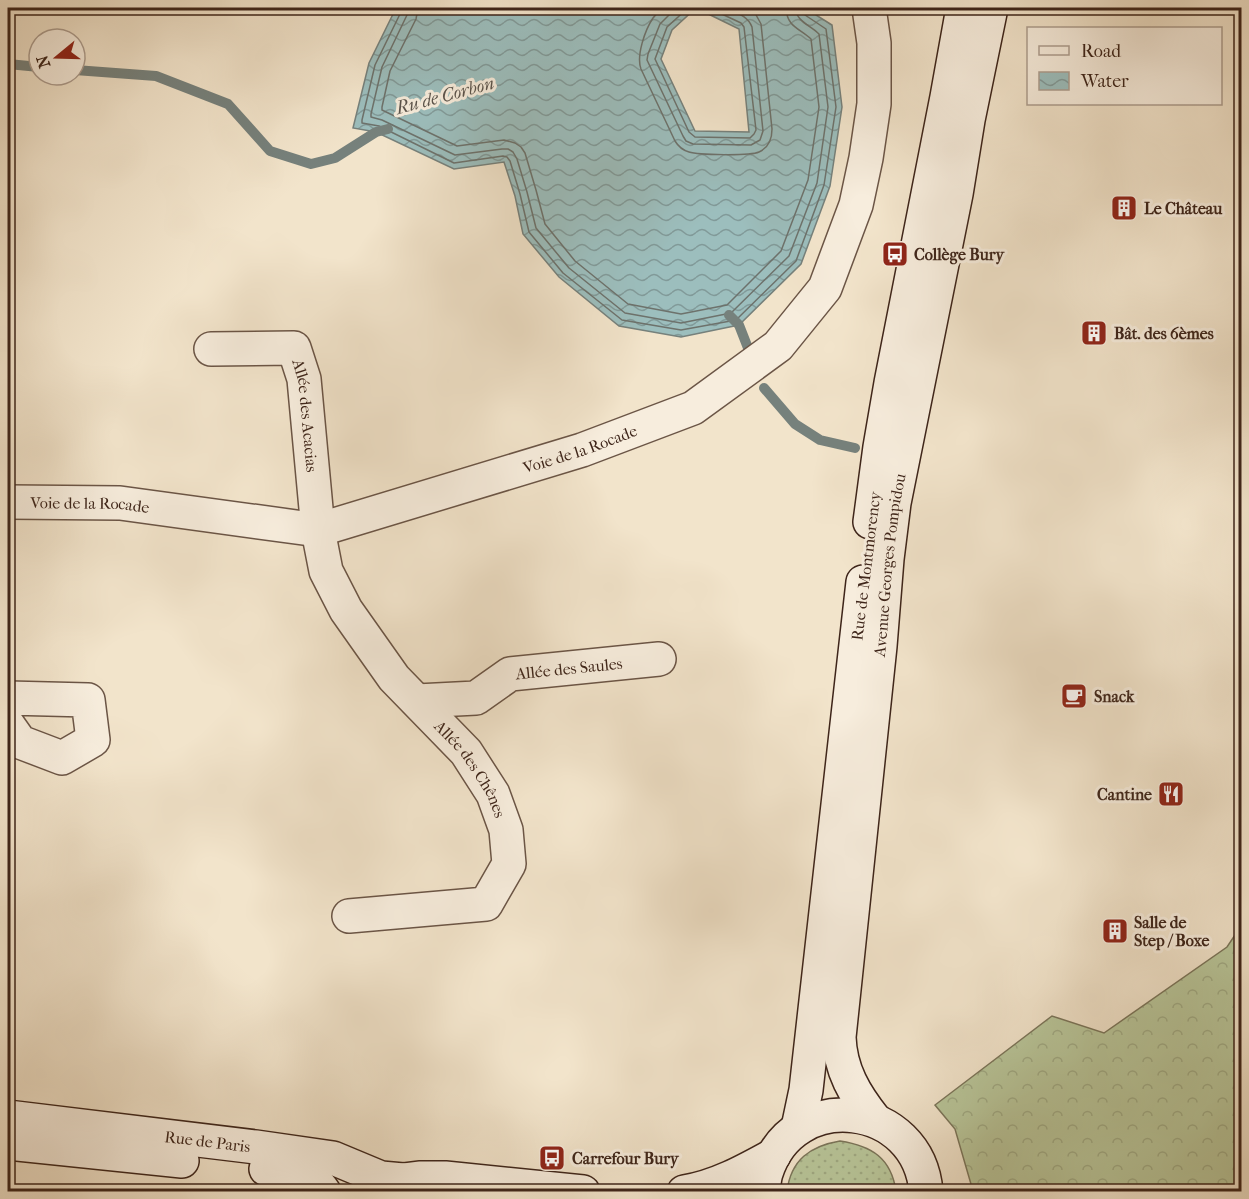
<svg xmlns="http://www.w3.org/2000/svg" width="1249" height="1199" viewBox="0 0 1249 1199" font-family="'IM FELL French Canon',serif">
<style>
.grass{fill:url(#grass-dots);stroke:#7b755a;stroke-width:1.5}
.forest{fill:url(#forest-crowns);stroke:#7b755a;stroke-width:1.5}
.water{fill:url(#water-waves);stroke:#76817c;stroke-width:1.5;fill-rule:evenodd}
.lines{fill:none;stroke-linecap:round;stroke-linejoin:round}
.shore{stroke:#6d726c;stroke-width:1.5}
.stream{stroke:#76817c;stroke-width:10}
.street-casing{stroke:#6b5546;stroke-width:36}
.secondary-casing{stroke:#3e251a;stroke-width:36}
.street{stroke:#f7eddd;stroke-width:33}
.secondary{stroke:#f7eddd;stroke-width:33}
.labels{text-anchor:middle;dominant-baseline:central;stroke-width:6;stroke-linejoin:round;paint-order:stroke}
.poi-label{font-size:16px;font-weight:bold;fill:#3e251a;stroke:#f7eddd;text-anchor:start}
.street-label{font-size:16px;fill:#3e251a;stroke:#f7eddd}
.water-label{font-size:18px;font-style:italic;fill:#5a534b;stroke:#f7eddd}
</style>
<defs>
<pattern id="grass-dots" width="8" height="8" patternUnits="userSpaceOnUse" patternTransform="scale(1.5)"><rect width="8" height="8" fill="#b8c599"/><path d="M2 2h.1M6 6h.1" fill="none" stroke="#9fa983" stroke-width="1.8" stroke-linecap="round"/></pattern>
<pattern id="forest-crowns" width="20" height="18" patternUnits="userSpaceOnUse" patternTransform="scale(1.5)"><rect width="20" height="18" fill="#b8c599"/><path d="M2 6a3 3 0 1 1 6 0M12 15a3 3 0 1 1 6 0" fill="none" stroke="#9fa983"/></pattern>
<pattern id="water-waves" width="16" height="10" patternUnits="userSpaceOnUse" patternTransform="scale(1.5)"><rect width="16" height="10" fill="#9cbebd"/><path d="M0 5q4-4 8 0t8 0" fill="none" stroke="#819a99"/></pattern>
</defs>
<rect width="100%" height="100%" fill="#f2e4cb"/>
<filter id="stains"><feTurbulence type="fractalNoise" baseFrequency=".00333" numOctaves="4"/><feColorMatrix values="0 0 0 0 .2 0 0 0 0 .09 0 0 0 0 .02 0 0 0 .5 -.17"/></filter>
<radialGradient id="worn" r=".72"><stop offset=".6" stop-color="#630" stop-opacity="0"/><stop offset="1" stop-color="#630" stop-opacity=".3"/></radialGradient>
<path class="grass" d="M 840,1141 C 872,1146 891,1158 896,1191 L 787,1191 C 791,1160 810,1146 840,1141 Z"/>
<polygon class="forest" points="1241,926 1241,1191 973,1191 955,1129 935,1105 1052,1016 1104,1033 1227,947"/>
<path class="water" d="M 396,8 L 805,8 L 832,25 L 842,107 L 830,186 L 801,264 L 739,325 L 681,337 L 619,326 L 559,277 L 523,234 L 515,196 L 504,162 L 454,169 L 376,132 L 353,128 L 369,63 ZM 696,8 L 739,29 L 749,132 L 695,131 L 661,59 L 672,30 Z"/>
<g class="lines">
<g class="shore">
<polyline points="401,8 401,12 375,65 362,120 362,123 379,126 454,163 503,156 507,157 510,161 520,194 529,232 563,273 622,320 681,330 736,320 796,261 824,185 836,107 826,29 805,15 803,8"/>
<path d="M 409,8 L 407,15 L 382,67 L 371,114 L 371,117 L 382,120 L 455,155 L 502,149 L 508,149 L 513,152 L 517,159 L 527,192 L 536,228 L 569,268 L 625,313 L 681,323 L 731,313 L 789,256 L 817,183 L 828,107 L 819,34 C 810,25 797,22 795,8"/>
<path d="M 418,8 L 416,19 L 390,71 L 382,107 L 382,110 L 457,146 L 504,140 L 515,143 L 521,147 L 525,153 L 536,190 L 545,224 L 575,261 L 628,304 L 681,314 L 727,305 L 781,251 L 808,180 L 819,107 L 811,39 C 799,28 787,27 786,8"/>
<path d="M 663,8 C 660,11 656,14 653,18 C 645,30 636,56 641,69 L 675,141 C 678,146 682,150 689,152 C 698,155 750,156 759,152 C 768,148 772,139 772,129 L 761,24 L 755,13 L 746,8"/>
<path d="M 676,8 L 660,24 L 648,54 L 647,60 L 683,136 L 686,141 L 693,144 L 751,145 L 760,140 L 763,131 L 752,27 C 748,16 737,13 726,8"/>
<polyline points="688,8 667,27 655,59 689,132 695,137 750,138 754,134 756,130 744,27 741,23 709,8"/>
</g>
<g class="stream">
<polyline points="8,64 39,67"/>
<polyline points="75,70 156,76 228,104 270,151 311,164 335,158 376,132 388,129"/>
<polyline points="729,315 739,325 748,348"/>
<polyline points="764,388 795,424 820,440 855,448"/>
</g>
<defs>
<g id="street">
<path id="s1" d="M 211,349 L 294,348 L 304,379 L 318,530 L 326,571 L 346,610 L 394,678 L 466,752 L 493,794 L 506,830 L 509,864 L 486,904 L 349,916"/>
<path id="s2" d="M 8,502 L 120,503 L 318,530 L 582,450 L 693,408 L 778,346 L 825,288 L 856,205 L 866,158 L 874,104 L 874,43 L 869,8"/>
<polyline points="8,698 88,700 93,740 62,758 20,742 8,725"/>
<path id="s3" d="M 417,701 L 476,698 L 510,674 L 659,659"/>
</g>
<g id="secondary">
<polyline points="870,522 880,447 891,383 947,97 963,8"/>
<path id="s4" d="M 8,1117 L 256,1147 L 333,1158 L 381,1178 L 403,1180"/>
<path id="s5" d="M 875,1120 C 855,1095 840,1070 839,1037 L 880,646 L 887,559 L 894,503 L 956,194 L 968,120 L 991,8"/>
<polyline points="798,1128 806,1090 863,582"/>
<polyline points="8,1143 182,1161"/>
<path d="M 266,1169 C 287,1171 312,1172 324,1192"/>
<polyline points="383,1187 403,1180 419,1178 445,1178 583,1192"/>
<path d="M 684,1192 C 716,1187 745,1171 774,1155"/>
<path d="M 763,1192 C 764,1186 764,1179 766,1173 C 793,1086 919,1101 926,1192"/>
</g>
</defs>
<use href="#street" class="street-casing"/>
<use href="#secondary" class="secondary-casing"/>
<use href="#street" class="street"/>
<use href="#secondary" class="secondary"/>
</g>
<defs>
<symbol id="building-square" viewBox="-11 -11 22 22"><rect x="-9" y="-9" width="18" height="18" rx="4" fill="#8f2418" stroke="#f7eddd"/><path d="M-4-6H4V6H1V3H-1V6H-4ZM-2.5-4.3h1.7v1.8h-1.7ZM.8-4.3h1.7v1.8H.8ZM-2.5-1h1.7V.8h-1.7ZM.8-1h1.7V.8H.8Z" fill="#fff"/></symbol>
<symbol id="bus-square" viewBox="-11 -11 22 22"><rect x="-9" y="-9" width="18" height="18" rx="4" fill="#8f2418" stroke="#f7eddd"/><path d="M-5-6H5V4H4V6H2V4H-2V6H-4V4H-5ZM-3.5-4V0h7V-4ZM-3.5 1.2v1.5H-2V1.2ZM2 1.2v1.5H3.5V1.2Z" fill="#fff"/></symbol>
<symbol id="cafe-square" viewBox="-11 -11 22 22"><rect x="-9" y="-9" width="18" height="18" rx="4" fill="#8f2418" stroke="#f7eddd"/><path d="M-5.5-4.5H6V0H3Q3 3.5 0 3.5H-2.5Q-5.5 3.5-5.5 0ZM3-3.2v2h1.7v-2ZM-6 4.5H4V6H-6Z" fill="#fff"/></symbol>
<symbol id="restaurant-square" viewBox="-11 -11 22 22"><rect x="-9" y="-9" width="18" height="18" rx="4" fill="#8f2418" stroke="#f7eddd"/><path d="M-5-6h1v4h1v-4h1v4h1v-4h1v5L-1.5 .5V6h-2V.5L-5-1ZM5-6V6H3V1.5H1.5Q1.5-4 5-6Z" fill="#fff"/></symbol>
</defs>
<g fill-rule="evenodd">
<use href="#building-square" x="1109" y="193" width="30" height="30"/>
<use href="#bus-square" x="880" y="239" width="30" height="30"/>
<use href="#building-square" x="1079" y="318" width="30" height="30"/>
<use href="#cafe-square" x="1059" y="681" width="30" height="30"/>
<use href="#restaurant-square" x="1156" y="779" width="30" height="30"/>
<use href="#building-square" x="1100" y="916" width="30" height="30"/>
<use href="#bus-square" x="537" y="1143" width="30" height="30"/>
</g>
<g class="labels">
<g class="poi-label">
<text x="1144" y="208">Le Château</text>
<text x="914" y="254">Collège Bury</text>
<text x="1114" y="333">Bât. des 6èmes</text>
<text x="1094" y="696">Snack</text>
<text x="1152" y="794" text-anchor="end">Cantine</text>
<text x="1134" y="922">Salle de<tspan x="1134" dy="18">Step / Boxe</tspan></text>
<text x="572" y="1158">Carrefour Bury</text>
</g>
<g class="street-label">
<text stroke="none"><textPath href="#s1" startOffset="152">Allée des Acacias</textPath></text>
<text stroke="none"><textPath href="#s2" startOffset="586">Voie de la Rocade</textPath></text>
<text stroke="none"><textPath href="#s2" startOffset="82">Voie de la Rocade</textPath></text>
<text stroke="none"><textPath href="#s5" startOffset="567">Avenue Georges Pompidou</textPath></text>
<text transform="translate(866 566) rotate(-83)">Rue de Montmorency</text>
<text stroke="none"><textPath href="#s3" startOffset="160">Allée des Saules</textPath></text>
<text stroke="none"><textPath href="#s1" startOffset="556">Allée des Chênes</textPath></text>
<text stroke="none"><textPath href="#s4" startOffset="201">Rue de Paris</textPath></text>
</g>
<g class="water-label">
<text transform="translate(445 96) rotate(-15)">Ru de Corbon</text>
</g>
</g>
<rect width="1249" height="1199" fill="none" stroke="#f2e4cb" stroke-width="30"/>
<rect x="9" y="9" width="1231" height="1181" fill="none" stroke="#3e251a" stroke-width="3"/>
<rect x="15" y="15" width="1219" height="1169" fill="none" stroke="#3e251a" stroke-width="1.5"/>
<rect x="1027" y="27" width="195" height="78" fill="#f7eddd" stroke="#ad9d8f" stroke-width="1.5"/>
<rect x="1039" y="46" width="30" height="9" fill="#f7eddd" stroke="#ad9d8f" stroke-width="1.5"/>
<text x="1081" y="57" font-size="18" fill="#3e251a">Road</text>
<rect x="1039" y="72" width="30" height="18" fill="url(#water-waves)" stroke="#ad9d8f" stroke-width="1.5"/>
<text x="1081" y="87" font-size="18" fill="#3e251a">Water</text>
<g transform="translate(57 57) rotate(251)"><circle r="28" fill="#f7eddd" stroke="#ad9d8f" stroke-width="1.5"/>
<path d="M0-4.5L10 22L0 15L-10 22Z" fill="#8f2418"/>
<text y="-9" font-size="16" font-weight="bold" text-anchor="middle" fill="#3e251a">N</text>
</g>
<rect width="100%" height="100%" filter="url(#stains)"/>
<rect width="100%" height="100%" fill="url(#worn)"/>
</svg>
